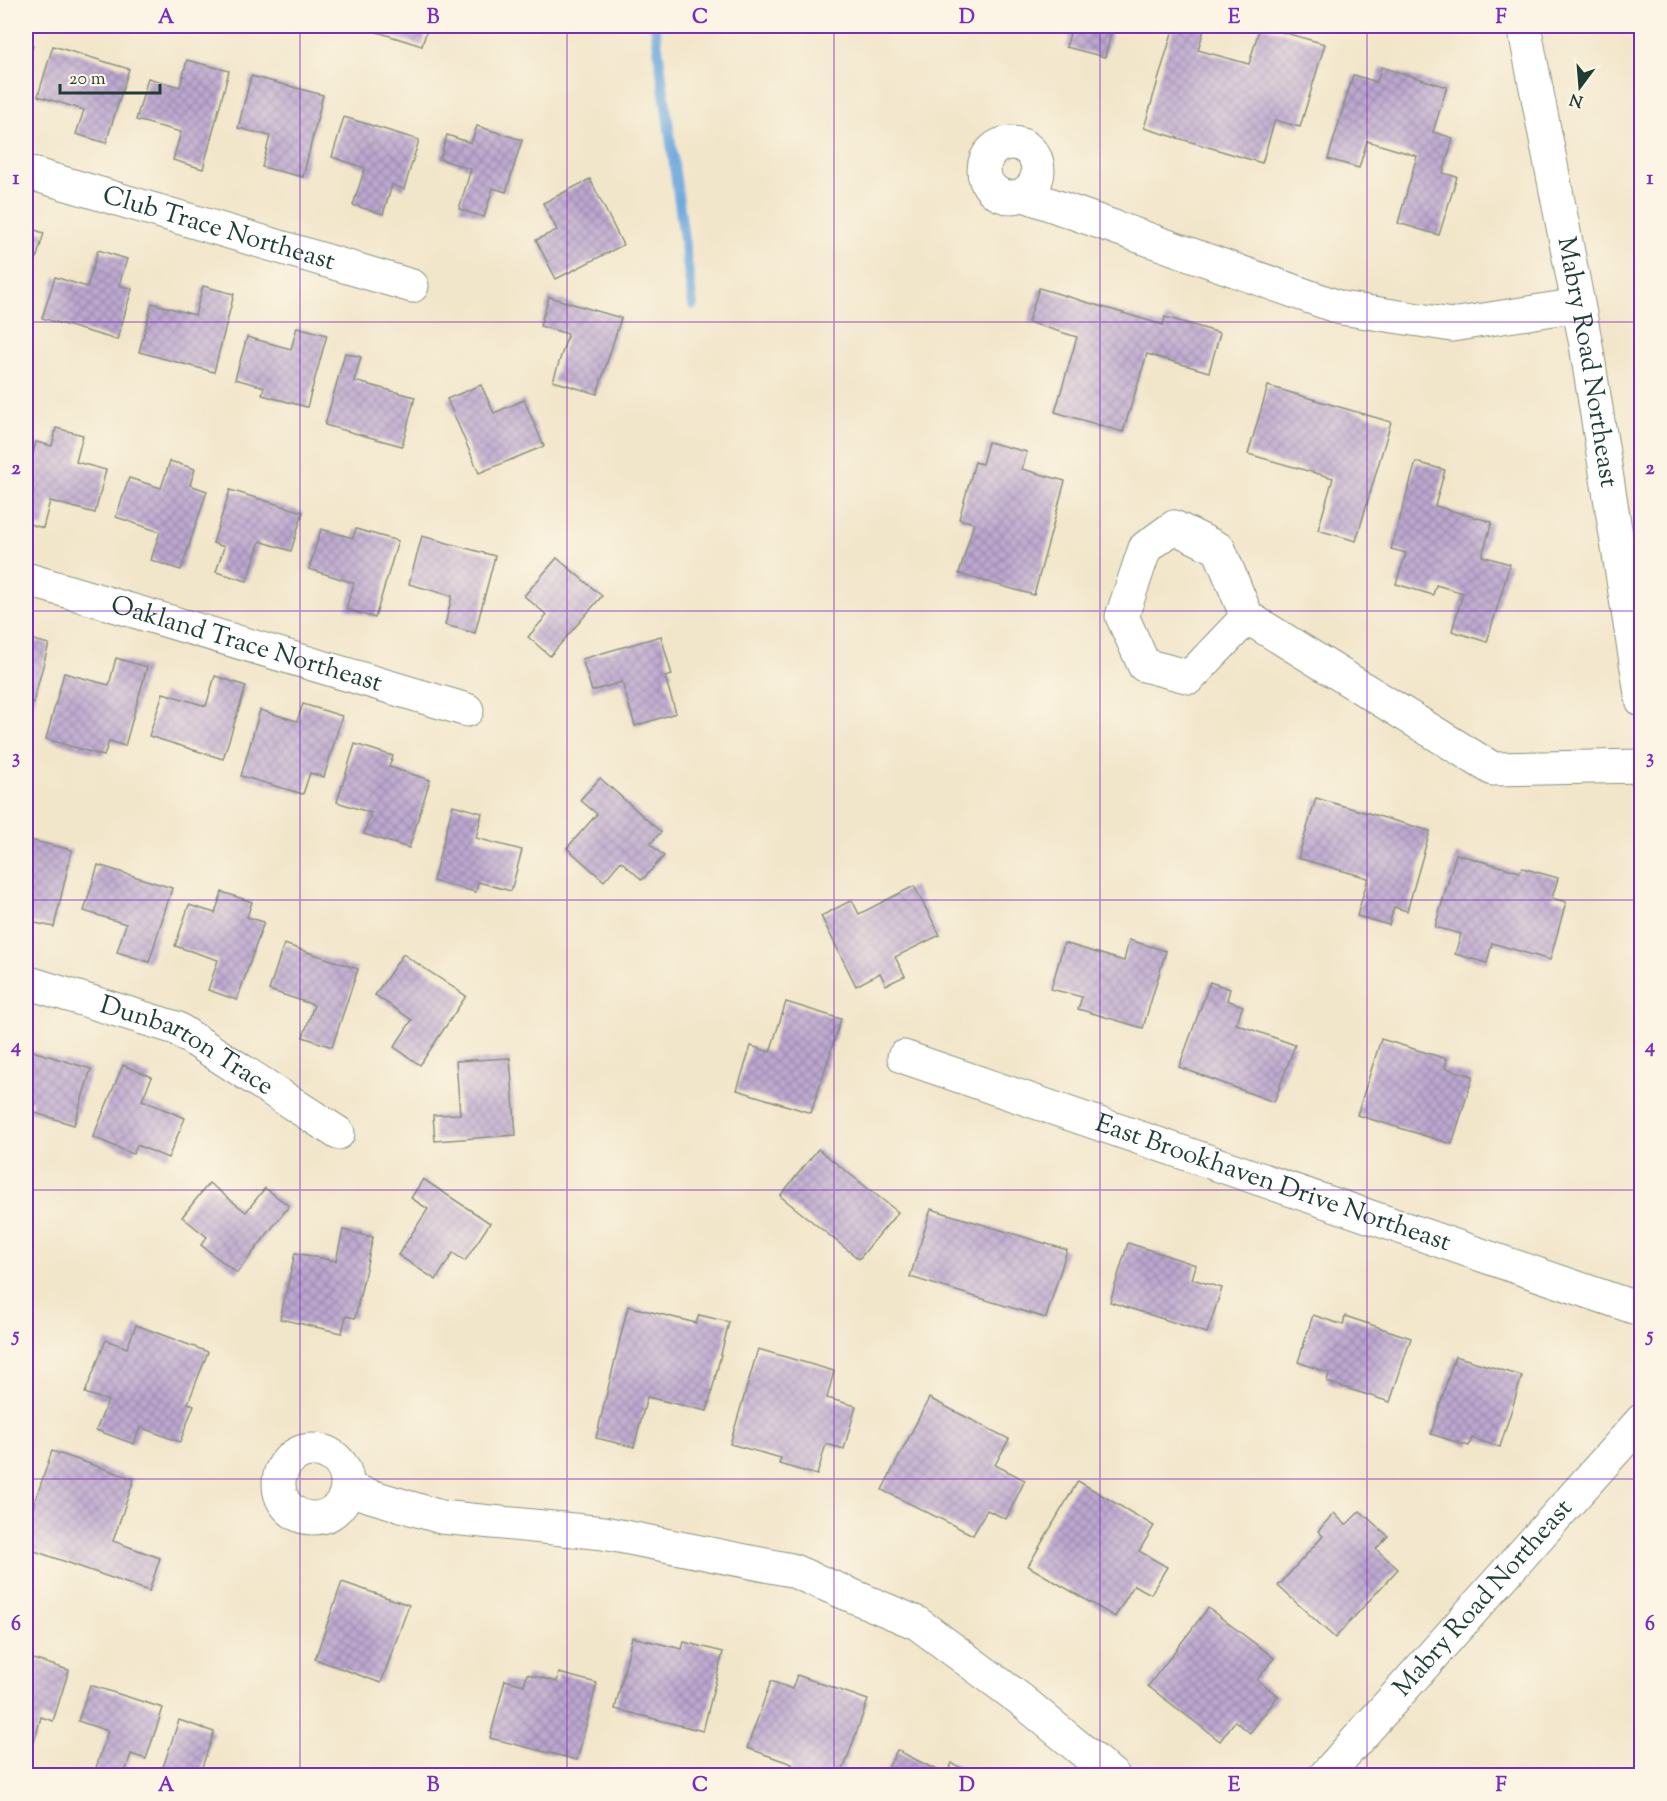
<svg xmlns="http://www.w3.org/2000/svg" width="1667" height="1801" viewBox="0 0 1667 1801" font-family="'Sorts Mill Goudy',serif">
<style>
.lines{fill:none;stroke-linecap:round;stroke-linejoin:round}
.stream{stroke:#6ca7dd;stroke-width:10}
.building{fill:url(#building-cross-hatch)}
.minor-casing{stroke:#88927f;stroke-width:35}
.minor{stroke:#fff;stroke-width:33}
.grid{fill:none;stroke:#7b2cbf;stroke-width:1.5;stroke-opacity:0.55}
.labels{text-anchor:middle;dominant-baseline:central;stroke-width:4.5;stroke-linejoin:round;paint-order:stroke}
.street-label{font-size:26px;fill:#1f3d34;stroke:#fcf5e5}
.neatline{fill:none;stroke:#7b2cbf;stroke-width:2}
.grid-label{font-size:20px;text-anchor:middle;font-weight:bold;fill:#7b2cbf}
</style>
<defs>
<pattern id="building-cross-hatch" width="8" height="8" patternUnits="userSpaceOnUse" patternTransform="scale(1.5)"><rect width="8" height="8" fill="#bda7d0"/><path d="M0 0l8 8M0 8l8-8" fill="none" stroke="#9989aa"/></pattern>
</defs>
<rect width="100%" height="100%" fill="#fcf5e5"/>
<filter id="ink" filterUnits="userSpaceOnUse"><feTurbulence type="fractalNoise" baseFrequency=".0167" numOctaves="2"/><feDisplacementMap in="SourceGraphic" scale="12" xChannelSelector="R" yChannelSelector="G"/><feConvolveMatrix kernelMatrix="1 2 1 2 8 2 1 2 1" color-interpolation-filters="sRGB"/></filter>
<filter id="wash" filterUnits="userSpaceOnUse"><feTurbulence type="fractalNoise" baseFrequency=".008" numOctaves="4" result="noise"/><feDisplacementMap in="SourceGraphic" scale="24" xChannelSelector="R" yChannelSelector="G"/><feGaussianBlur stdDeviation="1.35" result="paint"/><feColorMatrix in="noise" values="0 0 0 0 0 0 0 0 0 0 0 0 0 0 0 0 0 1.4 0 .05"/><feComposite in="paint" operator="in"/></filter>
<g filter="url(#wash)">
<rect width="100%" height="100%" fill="#f2e6ca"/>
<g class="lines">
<polyline class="stream" points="655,26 693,305"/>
</g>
<g id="blocks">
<g class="building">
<polygon points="369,26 428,26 422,46 368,29"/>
<polygon points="1040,26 1113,26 1105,57 1066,47 1070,34"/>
<polygon points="1174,26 1205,26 1198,50 1249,64 1260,26 1325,44 1300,127 1275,120 1262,163 1144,128"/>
<polygon points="26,44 33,46 26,68"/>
<polygon points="53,46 129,69 106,143 76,134 84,110 38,96"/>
<polygon points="187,60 229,71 203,169 173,160 181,132 136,120 148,78 180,87"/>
<polygon points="1381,67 1447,87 1433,132 1453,138 1443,173 1457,177 1439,235 1398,223 1417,156 1367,141 1359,168 1328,159 1353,75 1377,82"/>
<polygon points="251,76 323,95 303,177 262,167 270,136 238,128"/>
<polygon points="344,117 419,140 404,189 392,185 383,214 353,205 365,168 332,157"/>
<polygon points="477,126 522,140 506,192 493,188 484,217 459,209 471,169 440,159 447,135 471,143"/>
<polygon points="590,179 623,245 556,279 536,240 557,230 543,203"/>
<polygon points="26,227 44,233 26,293"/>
<polygon points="98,250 127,259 119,285 132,289 117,340 42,318 55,277 87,287"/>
<polygon points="203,286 234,294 214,372 139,352 152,303 195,315"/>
<polygon points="1039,288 1163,325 1165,317 1220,333 1209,372 1147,354 1123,432 1055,412 1077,337 1028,322"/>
<polygon points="549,297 621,318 597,394 553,381 568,334 540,326"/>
<polygon points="297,327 327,335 307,407 262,395 264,387 235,379 247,337 291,349"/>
<polygon points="345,353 361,357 354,381 415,397 402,446 325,425"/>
<polygon points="481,385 494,413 524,400 544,446 479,473 447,399"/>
<polygon points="1268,386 1391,422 1356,541 1318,530 1333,478 1248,454"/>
<polygon points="56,428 83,435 76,462 106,470 95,513 50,501 43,528 26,523 26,481 36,442 52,446"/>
<polygon points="988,442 1027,452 1022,469 1065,481 1034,595 959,574 974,523 959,519 975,462 982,464"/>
<polygon points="170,461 195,469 190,485 207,491 181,570 151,560 160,532 116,517 129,478 161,488"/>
<polygon points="1416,462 1445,470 1435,506 1492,522 1482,556 1510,564 1487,642 1452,631 1463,593 1436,585 1433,595 1396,584 1406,553 1391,549"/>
<polygon points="230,490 303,512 291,551 260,541 247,581 216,572 224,547 213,543"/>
<polygon points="321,529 353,538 356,529 398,541 375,618 346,609 354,583 309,569"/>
<polygon points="422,536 495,556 475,633 445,625 452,596 409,584"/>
<polygon points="557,558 602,596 550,656 528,637 547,615 524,596"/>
<polygon points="661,636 672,675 665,677 676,713 635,726 622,682 592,691 582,659"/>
<polygon points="26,638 49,644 26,728"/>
<polygon points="116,658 147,667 125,746 109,741 104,756 46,739 64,673 109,685"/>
<polygon points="215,676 246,686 223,759 149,736 163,693 206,706"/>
<polygon points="303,704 342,716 324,777 310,773 303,794 241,776 260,710 297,721"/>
<polygon points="355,744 393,756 389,767 430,780 409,848 364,834 371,813 337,802"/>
<polygon points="600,778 661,832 650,844 664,856 642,880 621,861 604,881 567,848 597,814 580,800"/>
<polygon points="1316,798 1430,831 1407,911 1394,907 1389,925 1357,916 1368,878 1298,858"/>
<polygon points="453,805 482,813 476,838 522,850 511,891 478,882 476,892 433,881"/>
<polygon points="26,839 72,850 54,927 26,921"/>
<polygon points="1456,854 1520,872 1522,868 1558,878 1552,898 1566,902 1550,960 1492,943 1487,963 1455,954 1461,934 1435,927"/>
<polygon points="98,865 172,888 149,962 117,952 126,924 84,911"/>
<polygon points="914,886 940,935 895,957 905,976 886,985 880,973 856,986 821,916 852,900 859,914"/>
<polygon points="222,892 252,902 247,917 264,922 237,1000 208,990 218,960 175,946 189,905 215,913"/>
<polygon points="1129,940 1166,951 1143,1028 1078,1009 1082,997 1051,989 1064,943 1124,961"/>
<polygon points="284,944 358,969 332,1047 303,1037 314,1005 269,990"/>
<polygon points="403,954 466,996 420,1065 394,1047 412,1020 375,995"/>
<polygon points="1210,982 1230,989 1227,1000 1243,1006 1236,1024 1295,1045 1274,1102 1179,1067"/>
<polygon points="786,1002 841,1019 811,1113 737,1090 751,1046 770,1052"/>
<polygon points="1381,1039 1447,1059 1445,1068 1473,1076 1452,1144 1357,1115"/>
<polygon points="26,1049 91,1069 74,1125 29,1111 33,1101 26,1099"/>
<polygon points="510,1058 516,1135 435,1141 433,1115 460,1114 456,1061"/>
<polygon points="123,1065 152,1077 142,1100 185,1118 168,1158 137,1145 133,1154 93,1137"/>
<polygon points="818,1149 898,1212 859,1259 780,1196"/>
<polygon points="423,1179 490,1223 465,1261 453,1253 436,1280 398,1255 428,1209 411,1198"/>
<polygon points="209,1183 246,1212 265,1188 289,1206 237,1273 201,1245 207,1237 182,1217"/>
<polygon points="931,1209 1067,1250 1046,1318 910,1277"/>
<polygon points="343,1230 373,1237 355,1318 346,1316 342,1333 280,1319 295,1253 336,1261"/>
<polygon points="1128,1243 1196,1265 1192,1279 1222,1288 1207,1333 1110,1302"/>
<polygon points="628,1306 696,1323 699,1315 729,1322 707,1411 647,1397 634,1447 596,1438"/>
<polygon points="1313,1315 1343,1325 1345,1316 1411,1338 1390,1402 1327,1382 1329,1373 1298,1362"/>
<polygon points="136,1325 208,1352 188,1403 194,1405 180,1442 140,1427 134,1444 96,1430 108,1401 85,1393 106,1340 127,1348"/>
<polygon points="758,1349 834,1371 827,1398 856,1406 844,1449 826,1444 817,1475 779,1464 781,1458 730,1444"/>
<polygon points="1455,1356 1522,1376 1500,1447 1472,1438 1469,1446 1431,1434"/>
<polygon points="929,1398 1009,1439 995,1465 1025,1480 1006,1519 987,1510 973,1535 882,1490"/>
<polygon points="52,1451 134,1479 113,1541 160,1558 149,1591 26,1548 26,1528"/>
<polygon points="1078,1481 1154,1526 1139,1551 1167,1567 1151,1594 1134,1585 1115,1617 1028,1566"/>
<polygon points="1360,1511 1388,1536 1376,1549 1398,1569 1335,1638 1278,1586 1323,1536 1318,1531 1334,1513 1346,1525"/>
<polygon points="342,1582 409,1605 381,1683 315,1659"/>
<polygon points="1208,1608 1274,1658 1257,1680 1278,1696 1250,1733 1235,1721 1220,1741 1148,1686"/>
<polygon points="632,1637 682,1649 684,1642 723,1652 703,1731 615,1709"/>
<polygon points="26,1657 69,1670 53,1721 41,1717 34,1743 26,1740"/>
<polygon points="559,1673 597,1683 577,1760 490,1738 505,1680 524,1685 527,1674 557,1682"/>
<polygon points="797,1675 868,1700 841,1776 788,1776 792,1764 747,1748 771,1681 792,1689"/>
<polygon points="90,1685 163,1708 146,1759 131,1754 124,1776 110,1776 95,1771 108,1731 78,1721"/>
<polygon points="179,1720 214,1732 199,1776 160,1776"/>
<polygon points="897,1750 946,1775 952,1763 976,1776 884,1776"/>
</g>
</g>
</g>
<g filter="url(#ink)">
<use href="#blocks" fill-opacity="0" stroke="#88927f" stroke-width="1.5"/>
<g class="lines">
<defs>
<g id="minor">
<path id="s1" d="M 1524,26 L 1586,345 L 1642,700"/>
<circle cx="1011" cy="170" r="27"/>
<path id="s2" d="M 26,172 L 412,286"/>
<polyline points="1024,195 1341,308 1452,325 1578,305"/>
<path id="s3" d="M 26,579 L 467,710"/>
<polyline points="1247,617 1190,677 1144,665 1122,616 1145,548 1174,527 1219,549 1247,617 1493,769 1642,766"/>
<path id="s4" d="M 26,982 L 176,1028 L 338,1133"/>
<path id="s5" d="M 904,1057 L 1642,1310"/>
<circle cx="313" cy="1484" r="34"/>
<polyline points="347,1489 441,1517 604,1533 791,1570 917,1623 1020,1699 1113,1776"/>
<path id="s6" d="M 1325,1776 L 1642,1420"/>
</g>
</defs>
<use href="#minor" class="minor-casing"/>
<use href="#minor" class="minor"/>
</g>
</g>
<path class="grid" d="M 300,26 L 300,1776M 567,26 L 567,1776M 834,26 L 834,1776M 1100,26 L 1100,1776M 1367,26 L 1367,1776M 26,322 L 1642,322M 26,611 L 1642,611M 26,900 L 1642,900M 26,1190 L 1642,1190M 26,1479 L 1642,1479"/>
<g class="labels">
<g class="street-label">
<text stroke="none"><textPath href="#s2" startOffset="201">Club Trace Northeast</textPath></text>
<text stroke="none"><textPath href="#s1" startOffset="342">Mabry Road Northeast</textPath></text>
<text stroke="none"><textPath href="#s3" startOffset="230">Oakland Trace Northeast</textPath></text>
<text stroke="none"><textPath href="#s4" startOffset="174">Dunbarton Trace</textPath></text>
<text stroke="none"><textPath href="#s5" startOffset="390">East Brookhaven Drive Northeast</textPath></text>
<text stroke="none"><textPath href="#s6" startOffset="238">Mabry Road Northeast</textPath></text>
</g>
</g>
<rect width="1667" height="1801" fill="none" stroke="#fcf5e5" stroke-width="66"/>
<g transform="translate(1580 87) rotate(196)" stroke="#fcf5e5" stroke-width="4.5" paint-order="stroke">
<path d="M0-4.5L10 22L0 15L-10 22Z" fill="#1f3d34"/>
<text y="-9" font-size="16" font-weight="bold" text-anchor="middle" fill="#1f3d34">N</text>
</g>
<path d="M60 84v9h100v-9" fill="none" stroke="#1f3d34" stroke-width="3"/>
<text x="69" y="84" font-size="18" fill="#1f3d34" stroke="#fcf5e5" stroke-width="4.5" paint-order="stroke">20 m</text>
<rect x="33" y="33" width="1601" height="1735" class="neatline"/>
<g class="grid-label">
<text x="166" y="23">A</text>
<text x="433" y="23">B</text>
<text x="700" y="23">C</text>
<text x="967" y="23">D</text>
<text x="1234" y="23">E</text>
<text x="1501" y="23">F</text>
<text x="16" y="184">1</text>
<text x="1650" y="184">1</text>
<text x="16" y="474">2</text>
<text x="1650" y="474">2</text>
<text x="16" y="763">3</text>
<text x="1650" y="763">3</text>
<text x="16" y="1052">4</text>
<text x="1650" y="1052">4</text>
<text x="16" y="1341">5</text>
<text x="1650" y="1341">5</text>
<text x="16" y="1630">6</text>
<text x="1650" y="1630">6</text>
<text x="166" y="1791">A</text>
<text x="433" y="1791">B</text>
<text x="700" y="1791">C</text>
<text x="967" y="1791">D</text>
<text x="1234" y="1791">E</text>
<text x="1501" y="1791">F</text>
</g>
</svg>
